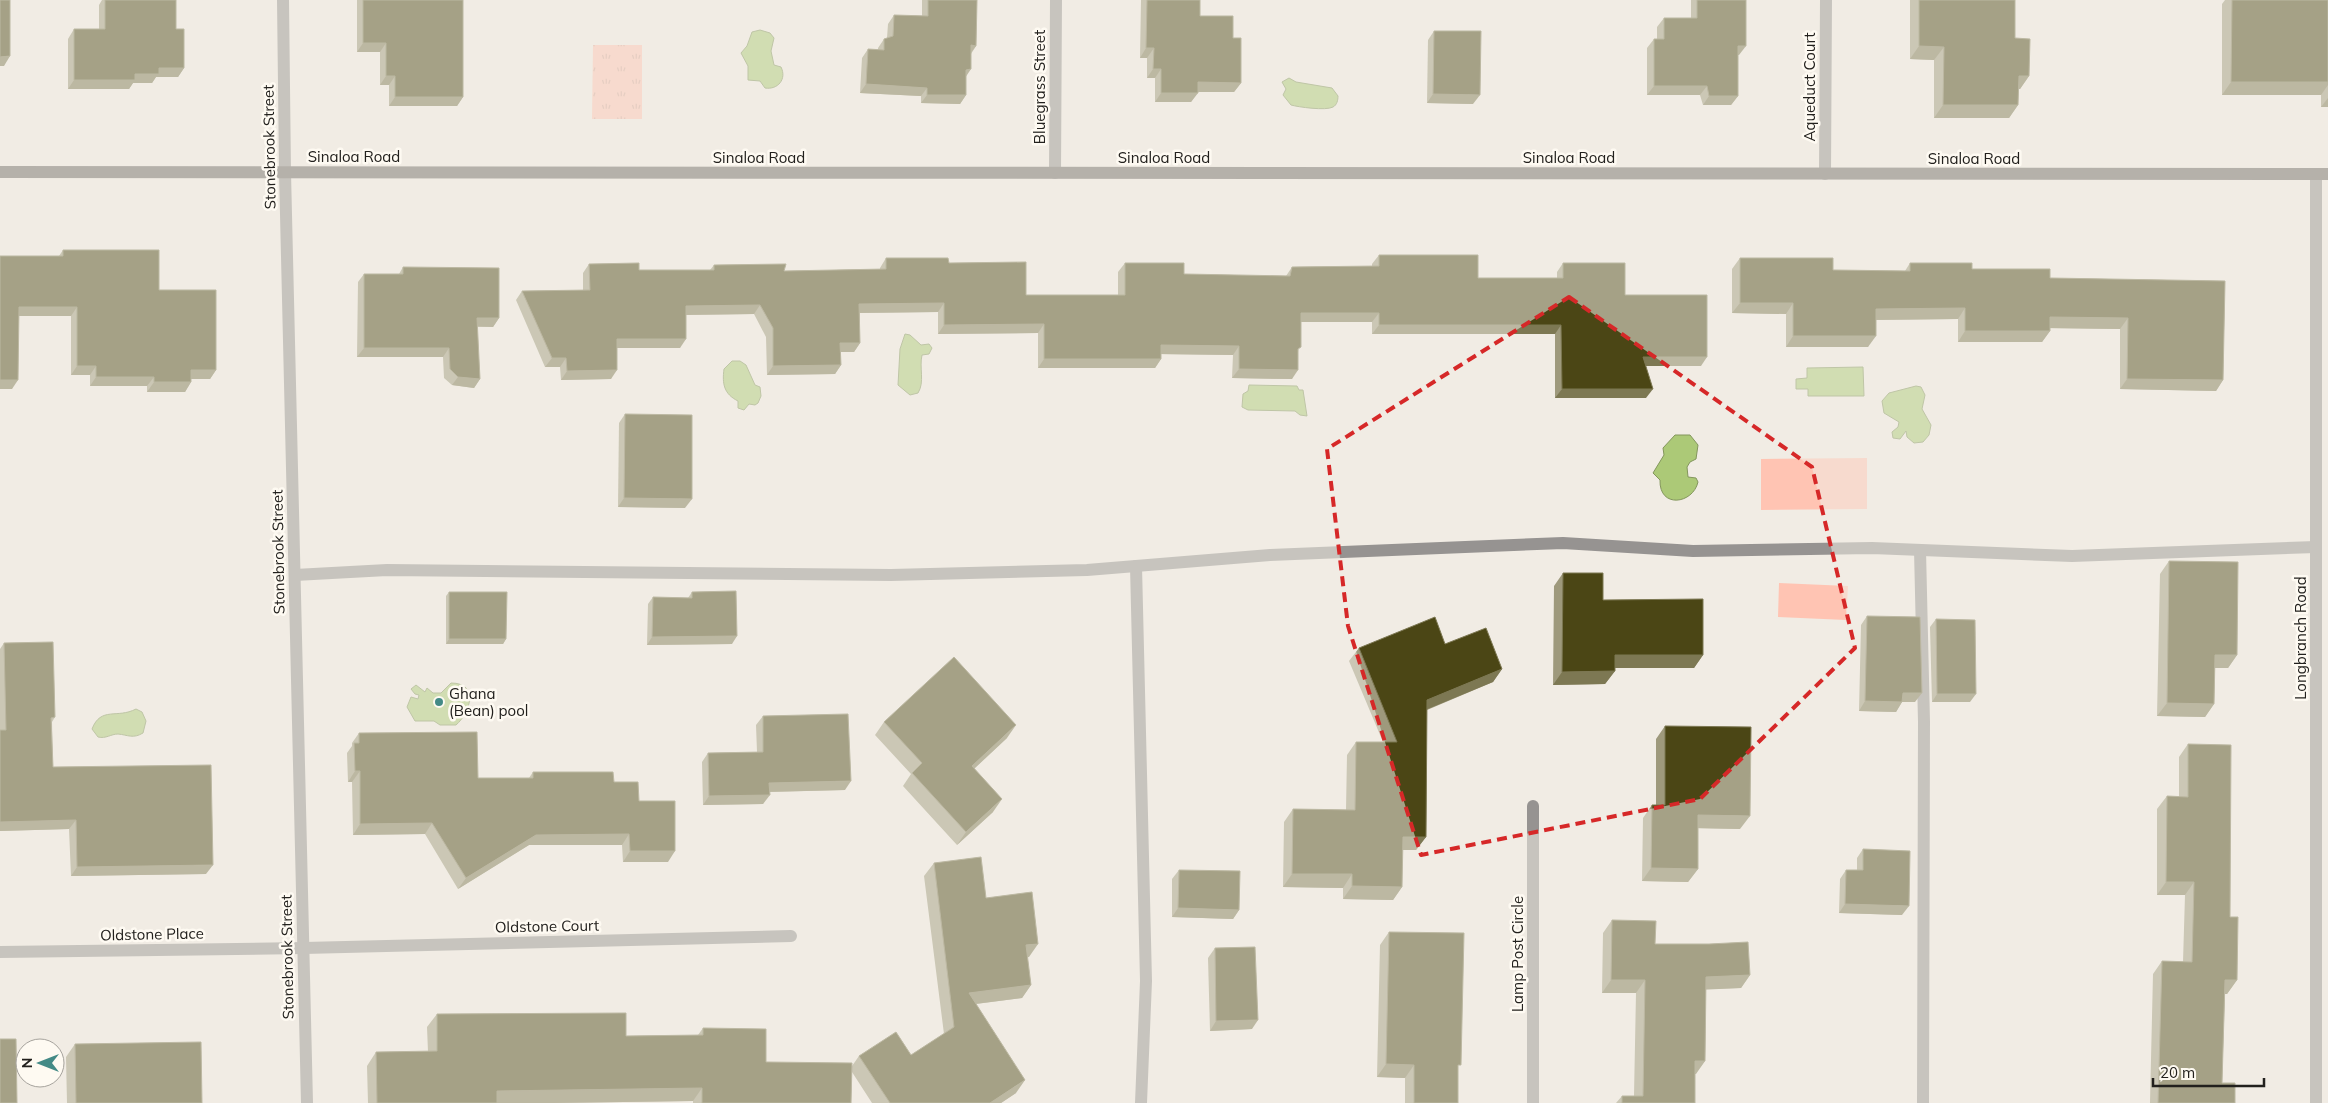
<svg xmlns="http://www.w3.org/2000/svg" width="2328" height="1103" viewBox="0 0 2328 1103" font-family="Mulish,sans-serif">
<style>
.grass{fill:url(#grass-tufts)}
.pitch{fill:#ffc4b3}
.water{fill:#acc977;stroke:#83965c}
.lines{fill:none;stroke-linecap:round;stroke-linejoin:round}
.lane{stroke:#969391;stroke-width:12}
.street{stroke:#969391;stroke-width:12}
.secondary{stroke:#6d6865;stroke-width:12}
.wall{fill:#9e997c}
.shaded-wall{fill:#7d7853}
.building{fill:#4b4615;stroke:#7d7853}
.marked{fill:none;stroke:#d62828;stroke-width:4;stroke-dasharray:10 6;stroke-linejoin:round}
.poi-dot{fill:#438a86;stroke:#fefaf2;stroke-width:2}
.labels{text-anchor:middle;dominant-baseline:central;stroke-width:5;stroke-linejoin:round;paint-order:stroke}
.street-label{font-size:15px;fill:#22201d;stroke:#fefaf2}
.poi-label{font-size:15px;fill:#22201d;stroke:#fefaf2;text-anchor:start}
</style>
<defs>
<pattern id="grass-tufts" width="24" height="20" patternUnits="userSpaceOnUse" patternTransform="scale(1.25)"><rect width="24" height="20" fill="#ffc4b3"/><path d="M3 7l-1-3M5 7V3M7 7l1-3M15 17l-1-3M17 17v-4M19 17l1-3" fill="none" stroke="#daa89a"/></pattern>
</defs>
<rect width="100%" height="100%" fill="#f1ece4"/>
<polygon class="grass" points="593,45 642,45 642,119 592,119"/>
<g class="pitch">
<polygon points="1867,458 1867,509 1761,510 1761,459"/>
<polygon points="1779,583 1848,586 1846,620 1778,617"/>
</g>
<g class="water">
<path d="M 760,30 L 770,33 L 774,38 L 771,51 L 774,65 L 781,67 C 787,79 778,90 765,88 L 760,81 L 748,80 L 748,66 L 741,53 L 747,46 L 752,32 Z"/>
<path d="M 1289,78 L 1296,82 L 1332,88 L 1338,96 C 1338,100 1337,105 1333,107 C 1326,111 1298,107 1291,105 L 1283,95 L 1286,89 L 1282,82 Z"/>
<path d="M 905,334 L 910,335 L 921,345 L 929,344 L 932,348 L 929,354 L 922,355 C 919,368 925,382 918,393 L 910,395 L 898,385 L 900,349 Z"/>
<path d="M 732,361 L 740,361 L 746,365 L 755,385 L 760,387 L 761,396 L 758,403 L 755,405 L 749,404 L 744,410 L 738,408 L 738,401 C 724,394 722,384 724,369 Z"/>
<polygon points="1863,367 1864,396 1808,396 1808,389 1796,389 1796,379 1807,378 1807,368"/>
<polygon points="1249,385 1297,386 1299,390 1303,390 1307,416 1300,415 1295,411 1248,410 1242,407 1243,394 1248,391"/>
<polygon points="1916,386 1921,387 1925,395 1922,409 1931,425 1929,435 1923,442 1914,443 1907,437 1906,431 1900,439 1893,438 1892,432 1898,427 1899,422 1884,413 1882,401 1889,393"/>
<path d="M 1675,435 L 1690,435 L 1698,445 L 1696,459 L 1690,462 L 1687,467 L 1688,477 L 1696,478 L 1698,482 C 1693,504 1659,509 1660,480 L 1653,473 L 1664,455 L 1663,448 Z"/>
<path d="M 451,683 C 480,683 470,713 456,725 L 440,725 L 434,721 L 415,721 L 407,707 L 411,697 L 418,699 L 419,695 L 415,694 L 411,689 L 416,685 L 425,692 L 427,688 L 433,693 L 441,693 Z"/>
<path d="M 136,709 L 142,712 L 146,721 L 143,733 C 133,739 128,735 118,734 C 111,734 106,739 98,737 L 92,729 C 101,706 117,719 136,709 Z"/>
</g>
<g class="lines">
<g class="lane">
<polyline points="1920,550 1924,722 1923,1103"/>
<polyline points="1136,566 1146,981 1141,1103"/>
<polyline points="295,575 387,570 891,575 1087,570 1270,555 1563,543 1693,551 1872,548 2072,556 2316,547"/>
</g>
<g class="street">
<polyline points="283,0 285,172 307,1103"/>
<polyline points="1055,173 1056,0"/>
<polyline points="1825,174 1826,0"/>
<polyline points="1533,806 1533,1103"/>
<polyline points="0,952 304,948 791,936"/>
<polyline points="2316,1103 2316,174"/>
</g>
<polyline class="secondary" points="0,172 2328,174"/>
</g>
<g class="wall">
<polygon points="102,0 176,0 176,29 184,68 178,77 156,77 152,83 133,83 129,89 68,89 68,39 74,29 99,29 99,5"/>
<polygon points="357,0 463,0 463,97 457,106 389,106 389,85 380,85 380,52 357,52"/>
<polygon points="922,0 977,0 976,46 971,54 966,76 966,95 960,104 921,103 921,96 860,93 862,58 868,49 878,50 878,48 884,39 887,38 888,24 894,15 922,16"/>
<polygon points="1141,0 1200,0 1200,16 1233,38 1241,83 1234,92 1198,92 1191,102 1155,102 1155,78 1147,78 1147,58 1140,58"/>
<polygon points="1691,0 1746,0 1739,55 1738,55 1738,96 1731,105 1703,105 1700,95 1647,95 1647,48 1654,39 1657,39 1657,27 1664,18 1691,18"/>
<polygon points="1910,0 2015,0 2015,38 2029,76 2020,89 2018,89 2018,105 2009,118 1934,118 1934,60 1910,59"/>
<polygon points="2225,0 2328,0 2328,107 2321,107 2321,95 2222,95 2222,4"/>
<polygon points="1434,31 1473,104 1427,103 1428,40"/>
<polygon points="63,250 159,290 216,370 210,379 191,379 191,382 185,392 147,392 147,386 90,386 90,375 71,375 71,316 19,316 12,389 0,389 0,256 59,256"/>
<polygon points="1379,255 1478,278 1557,278 1557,272 1563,263 1625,295 1701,366 1646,366 1646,398 1555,398 1555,334 1372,334 1372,322 1301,322 1298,352 1292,379 1232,378 1233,355 1161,354 1161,359 1155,368 1038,368 1038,333 938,334 938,312 860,313 860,343 854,352 841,352 841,365 835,374 767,375 766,337 754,314 686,315 680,348 617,348 611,379 561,380 560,367 545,367 516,300 522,291 583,290 583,273 589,264 639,270 710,270 714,265 784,271 880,269 880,268 886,258 949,263 1026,295 1118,295 1118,272 1125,263 1184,274 1286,276 1292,267 1372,266 1372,264"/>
<polygon points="1740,258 1833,270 1905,271 1910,263 1972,269 2050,278 2225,281 2223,380 2216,391 2120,389 2120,329 2050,328 2050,331 2042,342 1958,342 1958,319 1876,320 1868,347 1786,347 1786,314 1732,313 1732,269"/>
<polygon points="403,267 499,318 493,327 477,327 480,379 474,388 452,385 444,378 443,357 357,357 358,282 364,274 399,274"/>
<polygon points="625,414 685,508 618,507 619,423"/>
<polygon points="2169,561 2237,655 2228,668 2215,668 2214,704 2205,717 2157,716 2160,574"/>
<polygon points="1563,573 1603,600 1703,655 1694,668 1615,668 1615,671 1605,684 1553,685 1554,586"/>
<polygon points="449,592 506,639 503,644 446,644 446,596"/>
<polygon points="692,592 732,644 647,645 648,604 653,597 688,598"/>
<polygon points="1867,616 1915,702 1902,702 1896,712 1859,711 1861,625"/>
<polygon points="1936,619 1970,702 1932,702 1930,627"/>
<polygon points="4,643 55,717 52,722 53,767 206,874 71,876 69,829 0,831 0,649"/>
<polygon points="1445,644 1502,669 1493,682 1427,710 1426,837 1416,850 1402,850 1402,887 1393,900 1343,899 1343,888 1283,887 1284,822 1293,809 1346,810 1347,755 1356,742 1383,742 1349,661 1359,648"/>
<polygon points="763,716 845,790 769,792 763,804 703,805 702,762 708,753 757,752 756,725"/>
<polygon points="884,722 1007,738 974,769 993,812 957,845 903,786 911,774 875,735"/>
<polygon points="1665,726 1740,829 1698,828 1698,869 1688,882 1642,881 1643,818 1652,805 1656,805 1656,739"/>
<polygon points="359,733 478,778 529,778 533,772 614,782 639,801 668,862 623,862 622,845 529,845 458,889 425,834 353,835 352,782 348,782 347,753 352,746 352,743"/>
<polygon points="2188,744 2230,917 2237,980 2227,994 2225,994 2222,1083 2235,1103 2150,1103 2153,974 2162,961 2183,962 2185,895 2157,895 2157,809 2167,796 2179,797 2179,757"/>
<polygon points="1863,849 1902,915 1839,913 1840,879 1846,870 1857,870 1857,858"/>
<polygon points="934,863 986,898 1029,957 1027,957 1031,985 1022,998 976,1004 1016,1093 1001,1103 872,1103 852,1072 851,1103 693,1103 693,1101 553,1103 368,1103 367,1066 376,1052 428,1052 427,1027 437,1014 626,1036 698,1035 703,1028 766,1062 852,1066 859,1056 911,1055 944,1034 924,876"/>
<polygon points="1179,870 1239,910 1233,919 1172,917 1172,879"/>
<polygon points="1612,920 1655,944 1750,975 1741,988 1706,989 1705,1061 1695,1074 1695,1103 1616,1103 1622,1096 1634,1096 1636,993 1602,993 1603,933"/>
<polygon points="1389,932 1458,1071 1458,1103 1405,1103 1405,1078 1377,1077 1380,945"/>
<polygon points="1215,948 1252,1029 1210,1031 1208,958"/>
<polygon points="75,1044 202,1103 67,1103 66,1057"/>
</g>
<g class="shaded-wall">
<polygon points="363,43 386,43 380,52 357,52"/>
<polygon points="971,45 976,46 970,54"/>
<polygon points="1738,46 1746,46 1739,55 1731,55"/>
<polygon points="1919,46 1944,47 1934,60 1910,59"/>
<polygon points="1146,48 1154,48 1147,58 1140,58"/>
<polygon points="10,56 4,66 0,66 0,57"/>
<polygon points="159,68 184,68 178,77 156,77 152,83 133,83 129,89 68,89 74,80 135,74"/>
<polygon points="971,69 965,78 966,70"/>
<polygon points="1153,69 1161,69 1155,78 1147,78"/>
<polygon points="386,76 395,76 389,85 380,85"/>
<polygon points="2019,76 2029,76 2020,89 2009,89"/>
<polygon points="1198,82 1241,83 1234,92 1191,92"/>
<polygon points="2231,82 2328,82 2328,85 2321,95 2222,95"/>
<polygon points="866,84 927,88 921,96 860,93"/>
<polygon points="1654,86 1707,86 1700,95 1647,95"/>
<polygon points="1161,93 1198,93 1191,102 1155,102"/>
<polygon points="1433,94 1480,95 1473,104 1427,103"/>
<polygon points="927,95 966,95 960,104 921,103"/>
<polygon points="1709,96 1738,96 1731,105 1703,105"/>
<polygon points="395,97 463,97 457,106 389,106"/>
<polygon points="2328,98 2328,107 2321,107"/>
<polygon points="1943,105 2018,105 2009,118 1934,118"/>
<polygon points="944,303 938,312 853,313 859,304"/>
<polygon points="1740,303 1793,303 1786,314 1732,313"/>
<polygon points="760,305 754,314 679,315 686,306"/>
<polygon points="19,307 77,307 71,316 12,316"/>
<polygon points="1965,308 1958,319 1868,320 1876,309"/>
<polygon points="1301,313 1379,313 1372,322 1295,322"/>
<polygon points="2050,317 2128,318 2120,329 2042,328"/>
<polygon points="477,318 499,318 493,327 471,326"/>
<polygon points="1044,324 1038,333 938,334 944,325"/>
<polygon points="1379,325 1561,325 1555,334 1372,334"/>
<polygon points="1965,331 2050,331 2042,342 1958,342"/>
<polygon points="1793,336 1876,336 1868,347 1786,347"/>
<polygon points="617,339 686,339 680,348 611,348"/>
<polygon points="840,343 860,343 854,352 834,352"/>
<polygon points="1161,345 1239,346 1233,355 1155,354"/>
<polygon points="364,348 449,348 443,357 357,357"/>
<polygon points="1643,357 1707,357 1701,366 1637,366"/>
<polygon points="552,358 566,358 560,367 545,367"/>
<polygon points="1044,359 1161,359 1155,368 1038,368"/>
<polygon points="841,365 835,374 767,375 773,366"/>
<polygon points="77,366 96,366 90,375 71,375"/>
<polygon points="1239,369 1298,370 1292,379 1232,378"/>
<polygon points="191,370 216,370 210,379 185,379"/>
<polygon points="617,370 611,379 561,380 567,371"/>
<polygon points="96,377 154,377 147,386 90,386"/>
<polygon points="458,377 480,379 474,388 452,385"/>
<polygon points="2127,379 2223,380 2216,391 2120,389"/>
<polygon points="0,380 18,380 12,389 0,389"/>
<polygon points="154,382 191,382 185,392 147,392"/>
<polygon points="1562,389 1653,389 1646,398 1555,398"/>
<polygon points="624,498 692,499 685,508 618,507"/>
<polygon points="737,636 732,644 647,645 652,637"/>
<polygon points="449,639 506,639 503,644 446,644"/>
<polygon points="1615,655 1703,655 1694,668 1605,668"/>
<polygon points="2215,655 2237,655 2228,668 2206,668"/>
<polygon points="1502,669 1493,682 1418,713 1427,700"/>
<polygon points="1615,671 1605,684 1553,685 1562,672"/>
<polygon points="1903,693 1922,693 1915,702 1896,702 1902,702 1896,712 1859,711 1865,701"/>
<polygon points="1937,694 1976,694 1970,702 1932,702"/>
<polygon points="2167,703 2214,704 2205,717 2157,716"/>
<polygon points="1016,725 1007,738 963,779 972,766"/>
<polygon points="355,771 360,771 352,782 348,782"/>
<polygon points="851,781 845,790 763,792 769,783"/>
<polygon points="770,795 763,804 703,805 709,796"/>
<polygon points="1002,799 993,812 957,845 966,832"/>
<polygon points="1698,815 1750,816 1740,829 1689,828"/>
<polygon points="76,820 69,829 0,831 0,822"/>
<polygon points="432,823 425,834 353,835 360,824"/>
<polygon points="629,834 622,845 529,845 458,889 466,878 536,835"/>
<polygon points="1403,837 1426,837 1416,850 1393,850"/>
<polygon points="630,851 675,851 668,862 623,862"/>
<polygon points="213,865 206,874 71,876 77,867"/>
<polygon points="1651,868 1698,869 1688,882 1642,881"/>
<polygon points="1292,874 1352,874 1343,888 1283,887"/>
<polygon points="2166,882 2194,882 2185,895 2157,895"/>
<polygon points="1352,886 1402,887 1393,900 1343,899"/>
<polygon points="1845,904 1909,906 1902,915 1839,913"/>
<polygon points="1178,908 1239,910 1233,919 1172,917"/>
<polygon points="1038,944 1029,957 1017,959 1026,945"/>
<polygon points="1750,975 1741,988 1697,990 1706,977"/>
<polygon points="1611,980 1645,980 1636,993 1602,993"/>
<polygon points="2225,980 2237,980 2227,994 2216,994"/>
<polygon points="1031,985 1022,998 959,1006 969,993"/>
<polygon points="1258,1020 1252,1029 1210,1031 1216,1021"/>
<polygon points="1695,1061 1705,1061 1696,1074 1686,1074"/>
<polygon points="1386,1064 1414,1065 1405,1078 1377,1077"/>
<polygon points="1025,1080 1016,1093 1001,1103 990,1103"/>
<polygon points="702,1088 693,1101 553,1103 488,1103 497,1091"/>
</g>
<g class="building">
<polygon points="0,0 10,0 10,56 0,57 0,62"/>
<polygon points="105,0 176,0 176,29 184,29 184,68 159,68 159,74 135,74 135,80 74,80 74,29 105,29"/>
<polygon points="363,0 463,0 463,97 395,97 395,76 386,76 386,43 363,43"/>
<polygon points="928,0 977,0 976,46 971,45 971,69 966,70 966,95 927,95 927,88 866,84 868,49 884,50 884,39 893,36 894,15 928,16"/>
<polygon points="1147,0 1200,0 1200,16 1233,16 1233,38 1241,38 1241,83 1198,82 1198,93 1161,93 1161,69 1153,69 1154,48 1146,48"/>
<polygon points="1697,0 1746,0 1746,46 1738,46 1738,96 1709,96 1707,86 1654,86 1654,39 1664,39 1664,18 1697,18"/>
<polygon points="1919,0 2015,0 2015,38 2030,39 2029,76 2019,76 2018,105 1943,105 1944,47 1919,46"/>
<polygon points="2232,0 2328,0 2328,82 2231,82"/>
<polygon points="1434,31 1481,31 1480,95 1433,94"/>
<polygon points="63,250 159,250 159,290 216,290 216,370 191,370 191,382 154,382 154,377 96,377 96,366 77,366 77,307 19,307 18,380 0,380 0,256 63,256"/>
<polygon points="1379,255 1478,255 1478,278 1563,278 1563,263 1625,263 1625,295 1707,295 1707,357 1643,357 1653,389 1562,389 1561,325 1379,325 1379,313 1301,313 1301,347 1298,349 1298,370 1239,369 1239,346 1161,345 1161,359 1044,359 1044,324 944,325 944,303 859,304 860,343 840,343 841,365 773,366 773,328 760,305 686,306 686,339 617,339 617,370 567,371 566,358 552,358 522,291 590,290 589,264 639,263 639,270 714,270 714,265 786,264 784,271 886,269 886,258 948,258 949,263 1026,262 1026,295 1125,295 1125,263 1184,263 1184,274 1290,276 1292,267 1379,266"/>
<polygon points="1740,258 1833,258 1833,270 1910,271 1910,263 1972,263 1972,269 2050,269 2050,278 2225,281 2223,380 2127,379 2128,318 2050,317 2050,331 1965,331 1965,308 1876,309 1876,336 1793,336 1793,303 1740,303"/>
<polygon points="403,267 499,268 499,318 477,318 480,379 458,377 450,369 449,348 364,348 364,274 403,274"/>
<polygon points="625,414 692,415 692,499 624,498"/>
<polygon points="2169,561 2238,562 2237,655 2215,655 2214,704 2167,703"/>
<polygon points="1563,573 1603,573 1603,600 1703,599 1703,655 1615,655 1615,671 1562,672"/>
<polygon points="736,591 737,636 652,637 653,597 692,598 692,592"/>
<polygon points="449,592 507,592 506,639 449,639"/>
<polygon points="1867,616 1920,617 1922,693 1903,693 1902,702 1865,701"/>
<polygon points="1435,617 1445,644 1486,628 1502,669 1427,700 1426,837 1403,837 1402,887 1352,886 1352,874 1292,874 1293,809 1355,810 1356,742 1397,742 1359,648"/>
<polygon points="1936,619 1975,620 1976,694 1937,694"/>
<polygon points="53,642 55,717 51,718 53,767 211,765 213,865 77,867 76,820 0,822 0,730 6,730 4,643"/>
<polygon points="954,657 1016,725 972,766 1002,799 966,832 912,773 922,763 884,722"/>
<polygon points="848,714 851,781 769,783 770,795 709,796 708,753 763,752 763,716"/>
<polygon points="1665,726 1751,727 1750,816 1698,815 1698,869 1651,868 1652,805 1665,805"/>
<polygon points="477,732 478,778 533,778 533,772 613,772 614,782 638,782 639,801 675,801 675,851 630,851 629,834 536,835 466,878 432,823 360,824 360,771 355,771 354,743 359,743 359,733"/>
<polygon points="2188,744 2231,745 2230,917 2238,917 2237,980 2225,980 2222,1083 2235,1083 2235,1103 2158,1103 2162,961 2192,962 2194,882 2166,882 2167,796 2188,797"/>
<polygon points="1863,849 1910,851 1909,906 1845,904 1846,870 1863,870"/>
<polygon points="981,857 986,898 1032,892 1038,944 1026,945 1031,985 969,993 1025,1080 990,1103 890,1103 859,1056 896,1032 911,1055 954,1027 934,863"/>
<polygon points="1179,870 1240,871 1239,910 1178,908"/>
<polygon points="1612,920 1656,921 1655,944 1709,944 1748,942 1750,975 1706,977 1705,1061 1695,1061 1695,1103 1622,1103 1622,1096 1643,1096 1645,980 1611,980"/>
<polygon points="1389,932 1464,933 1461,1065 1458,1065 1458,1103 1414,1103 1414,1065 1386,1064"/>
<polygon points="1255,947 1258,1020 1216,1021 1215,948"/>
<polygon points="626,1013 626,1036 703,1035 703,1028 766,1029 766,1062 852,1063 851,1103 702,1103 702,1088 497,1091 497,1103 377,1103 376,1052 437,1051 437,1014"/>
<polygon points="0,1039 16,1039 17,1103 0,1103"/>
<polygon points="201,1042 202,1103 76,1103 75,1044"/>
</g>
<path d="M0 0H2328V1103H0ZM 1569,297 L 1812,467 L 1855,648 L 1700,799 L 1421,855 L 1348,626 L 1327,449 Z" fill="#f1ece4" fill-opacity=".55" fill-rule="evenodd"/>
<path class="marked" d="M 1569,297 L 1812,467 L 1855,648 L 1700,799 L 1421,855 L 1348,626 L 1327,449 Z"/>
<circle class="poi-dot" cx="439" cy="702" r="5"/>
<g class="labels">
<g class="street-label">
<text transform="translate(1039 87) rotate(-90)">Bluegrass Street</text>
<text transform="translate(1809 87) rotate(-90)">Aqueduct Court</text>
<text transform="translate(269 147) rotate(-91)">Stonebrook Street</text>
<text x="354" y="156">Sinaloa Road</text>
<text x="759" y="157">Sinaloa Road</text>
<text x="1164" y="157">Sinaloa Road</text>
<text x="1569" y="157">Sinaloa Road</text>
<text x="1974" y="158">Sinaloa Road</text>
<text transform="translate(278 552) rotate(-91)">Stonebrook Street</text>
<text transform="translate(2300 638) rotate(-90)">Longbranch Road</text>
<text transform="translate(547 926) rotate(-1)">Oldstone Court</text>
<text transform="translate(152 934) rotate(-1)">Oldstone Place</text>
<text transform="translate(1517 954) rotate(-90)">Lamp Post Circle</text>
<text transform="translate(287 957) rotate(-91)">Stonebrook Street</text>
</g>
<g class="poi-label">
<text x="449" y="693">Ghana<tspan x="449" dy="17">(Bean) pool</tspan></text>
</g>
</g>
<g transform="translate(40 1063) rotate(270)"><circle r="24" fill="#fefaf2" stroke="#a6a39d"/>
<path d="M0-4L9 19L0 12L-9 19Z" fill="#438a86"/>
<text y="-8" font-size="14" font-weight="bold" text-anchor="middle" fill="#22201d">N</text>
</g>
<path d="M2153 1078v8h111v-8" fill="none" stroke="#22201d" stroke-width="2.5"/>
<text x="2160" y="1078" font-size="15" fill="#22201d" stroke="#fefaf2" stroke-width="4" paint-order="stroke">20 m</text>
</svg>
